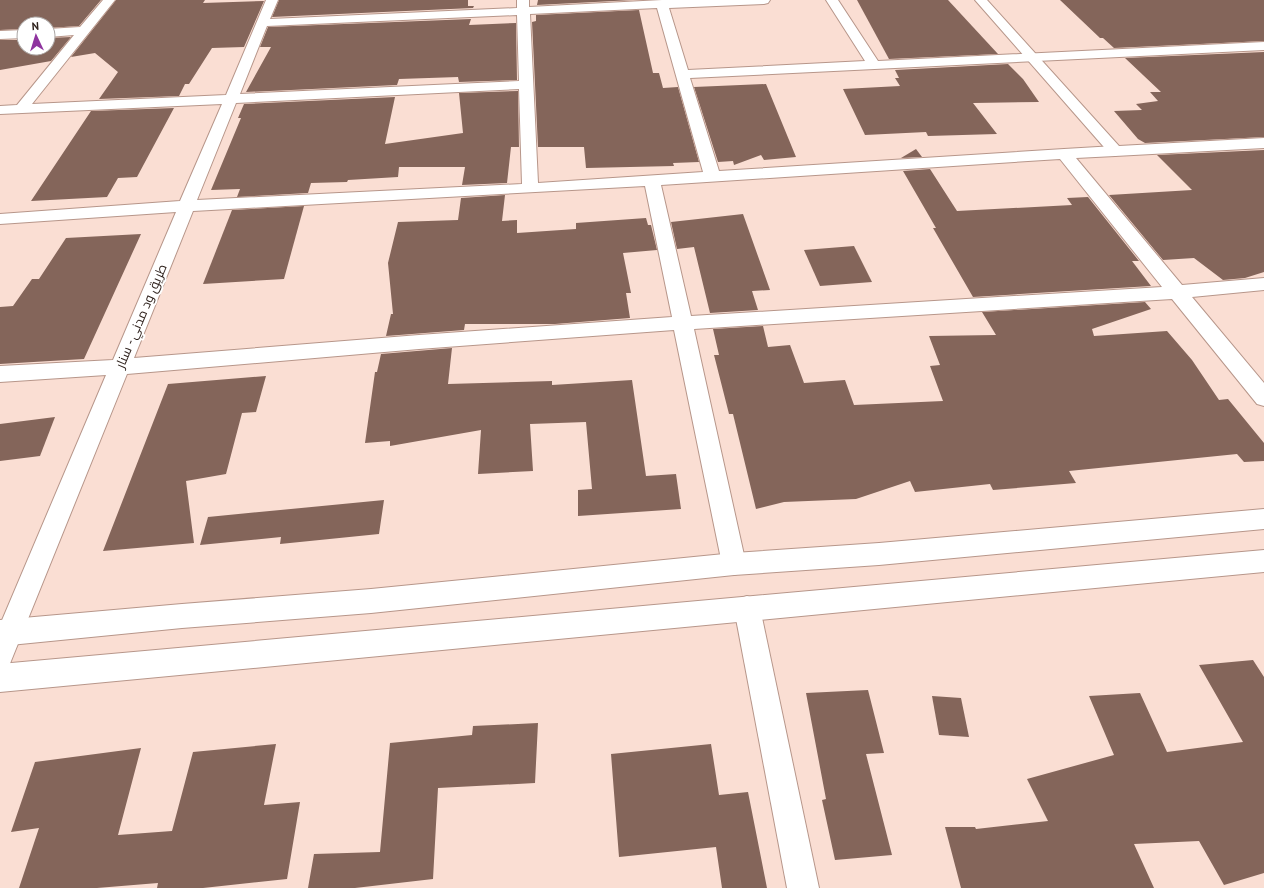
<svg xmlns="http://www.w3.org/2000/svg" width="1264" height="888" viewBox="0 0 1264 888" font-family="'PT Sans',Cairo,sans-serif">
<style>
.building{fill:#84655a}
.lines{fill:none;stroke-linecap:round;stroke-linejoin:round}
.street-casing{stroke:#b7968a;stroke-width:2}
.secondary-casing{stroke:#b7968a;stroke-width:2}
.street{fill:#fff;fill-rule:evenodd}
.secondary{fill:#fff;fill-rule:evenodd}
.labels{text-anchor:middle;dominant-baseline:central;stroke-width:4;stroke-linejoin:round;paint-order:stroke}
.street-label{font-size:13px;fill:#30231e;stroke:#fff}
</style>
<rect width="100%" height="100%" fill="#faded3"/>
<g class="building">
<polygon points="0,0 101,0 79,26 48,28 48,24 24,24 24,29 0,30"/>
<polygon points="116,0 205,0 203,3 264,1 244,47 212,48 189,84 185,84 179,96 99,99 118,72 95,53 71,57"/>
<polygon points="279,0 468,0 468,6 474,6 473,8 272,17"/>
<polygon points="538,0 633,0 537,5"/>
<polygon points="857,0 948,0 998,54 889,59"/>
<polygon points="1060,0 1264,0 1264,41 1114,48 1103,38 1100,38"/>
<polygon points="639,10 653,73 659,73 663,88 678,87 699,162 673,163 674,166 586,168 584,147 538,147 532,22 536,21 536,15"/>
<polygon points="471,19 469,25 516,23 517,80 459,82 458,77 399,79 397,85 246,92 271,47 260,47 268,27"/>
<polygon points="71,37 51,61 0,70 0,40 24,40 24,48 48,48 48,38"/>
<polygon points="1264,52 1264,137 1145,143 1138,139 1114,111 1142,110 1136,104 1158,101 1150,92 1161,92 1125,58"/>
<polygon points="1008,64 1023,79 1039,102 973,103 997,134 928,136 926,132 865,135 843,89 900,86 895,78 899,78 895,70"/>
<polygon points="766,84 796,157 764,160 761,155 734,165 733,161 718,162 694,87"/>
<polygon points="518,91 519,147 511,147 507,183 462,185 465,167 399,167 398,177 348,180 347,182 311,183 308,193 237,197 240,189 211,190 241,118 238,118 244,104 395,97 385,144 463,133 459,93"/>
<polygon points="174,108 137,177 118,178 107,197 31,201 91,111"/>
<polygon points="916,149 922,157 901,158"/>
<polygon points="1264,150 1264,272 1245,278 1223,280 1194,258 1163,260 1109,195 1192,190 1157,155"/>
<polygon points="930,169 957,211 1072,205 1067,198 1088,197 1139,261 1132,261 1151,286 973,297 933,228 936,228 903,171"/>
<polygon points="505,195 502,221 517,220 517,233 576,229 576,223 646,218 648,225 651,225 657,250 623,253 631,293 626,293 630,318 555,324 465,324 464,330 386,336 391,314 393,314 388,263 398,222 458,220 461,198"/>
<polygon points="304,206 284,279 203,284 232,210"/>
<polygon points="743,214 770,290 752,291 758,310 710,313 694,247 677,249 671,222"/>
<polygon points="141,234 84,359 0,364 0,307 13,306 32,279 39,279 66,238"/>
<polygon points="854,246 872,282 820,286 804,250"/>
<polygon points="1145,302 1151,309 1092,329 1094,336 1167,331 1192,360 1219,400 1228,399 1264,443 1264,461 1244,462 1237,454 1069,471 1076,483 993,490 990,484 915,492 910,481 856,499 784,502 756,509 733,414 729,414 714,355 719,355 713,329 763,326 768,347 790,345 804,383 845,380 854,405 943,401 930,366 940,365 929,336 996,335 982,312"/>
<polygon points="452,348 448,384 552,381 552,385 632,380 646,476 676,474 681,509 578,516 578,490 592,489 586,422 530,424 533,471 478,474 481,430 390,446 390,441 365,443 375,372 377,372 381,354"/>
<polygon points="266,376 256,412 242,413 226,474 186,481 194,543 103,551 168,384"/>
<polygon points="55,417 40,456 0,461 0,424"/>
<polygon points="384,500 379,534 280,544 281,537 200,545 208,517"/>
<polygon points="1253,660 1264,677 1264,873 1224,885 1199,841 1134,844 1154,888 961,888 945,827 975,827 976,829 1048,821 1027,779 1114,755 1089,696 1140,693 1167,752 1243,742 1199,665"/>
<polygon points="868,690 884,753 866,754 892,855 835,860 822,800 826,799 806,693"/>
<polygon points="932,696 961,698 969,737 939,735"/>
<polygon points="538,723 535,783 438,788 433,879 355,888 308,888 314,854 380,852 390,743 472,735 473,726"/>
<polygon points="276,744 264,805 300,802 287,879 203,888 157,888 158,883 97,888 19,888 39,828 11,832 35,762 141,748 118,835 172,831 193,752"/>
<polygon points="711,744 719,795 748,792 767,888 722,888 716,847 619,857 611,754"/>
</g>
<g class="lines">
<defs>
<g id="street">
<path d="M 103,0 L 115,0 L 32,104 L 226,95 L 266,0 L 278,0 L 270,19 L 517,8 L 517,0 L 529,0 L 529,7 L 662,0 L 770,0 L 768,3 L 764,4 L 669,8 L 688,70 L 865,61 L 826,0 L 838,0 L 878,61 L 1264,42 L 1264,50 L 690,78 L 719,171 L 1064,149 L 1115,146 L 1120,148 L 1123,151 L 1120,154 L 1115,156 L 1076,158 L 1182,285 L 1264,278 L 1264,290 L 1192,297 L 1264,383 L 1264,406 L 1257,404 L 1172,299 L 694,329 L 746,564 L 743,572 L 734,575 L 725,572 L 722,564 L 674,330 L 419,349 L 127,374 L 9,666 L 0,670 L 0,625 L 106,375 L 0,382 L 0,366 L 113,360 L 176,212 L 0,224 L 0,214 L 180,201 L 222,104 L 0,114 L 0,106 L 17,105 L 74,35 L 48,37 L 48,29 L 80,27 ZM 657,8 L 703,172 L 538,183 L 530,14 ZM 517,15 L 519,81 L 240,94 L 267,26 ZM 519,89 L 522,184 L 197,200 L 236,103 ZM 1060,159 L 1162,287 L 691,316 L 661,185 ZM 645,186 L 672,317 L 419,335 L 134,358 L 193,211 Z"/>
<polygon points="24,30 24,38 0,39 0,31"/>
<polygon points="747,596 756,599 760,608 819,888 787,888 734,608 738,599"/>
</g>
<g id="secondary">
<polygon points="975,0 987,0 1119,146 1264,138 1264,148 1115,156 1110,154"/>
<polygon points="1264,509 1264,529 879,565 734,575 371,613 182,628 0,646 0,620 182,604 371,589 734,553 879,543"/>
<polygon points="1264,550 1264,572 0,692 0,664"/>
</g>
</defs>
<use href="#street" class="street-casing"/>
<use href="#secondary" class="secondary-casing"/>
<use href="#street" class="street"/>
<use href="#secondary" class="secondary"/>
</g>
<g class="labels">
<g class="street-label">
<text transform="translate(141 316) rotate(-67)">طريق ود مدني - سنار</text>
</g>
</g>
<g transform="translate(36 36) rotate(356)"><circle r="19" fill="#ffffff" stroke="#aca7a5"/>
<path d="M0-3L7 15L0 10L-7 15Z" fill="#8f349f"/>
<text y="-6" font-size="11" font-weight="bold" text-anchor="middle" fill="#30231e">N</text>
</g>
</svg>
